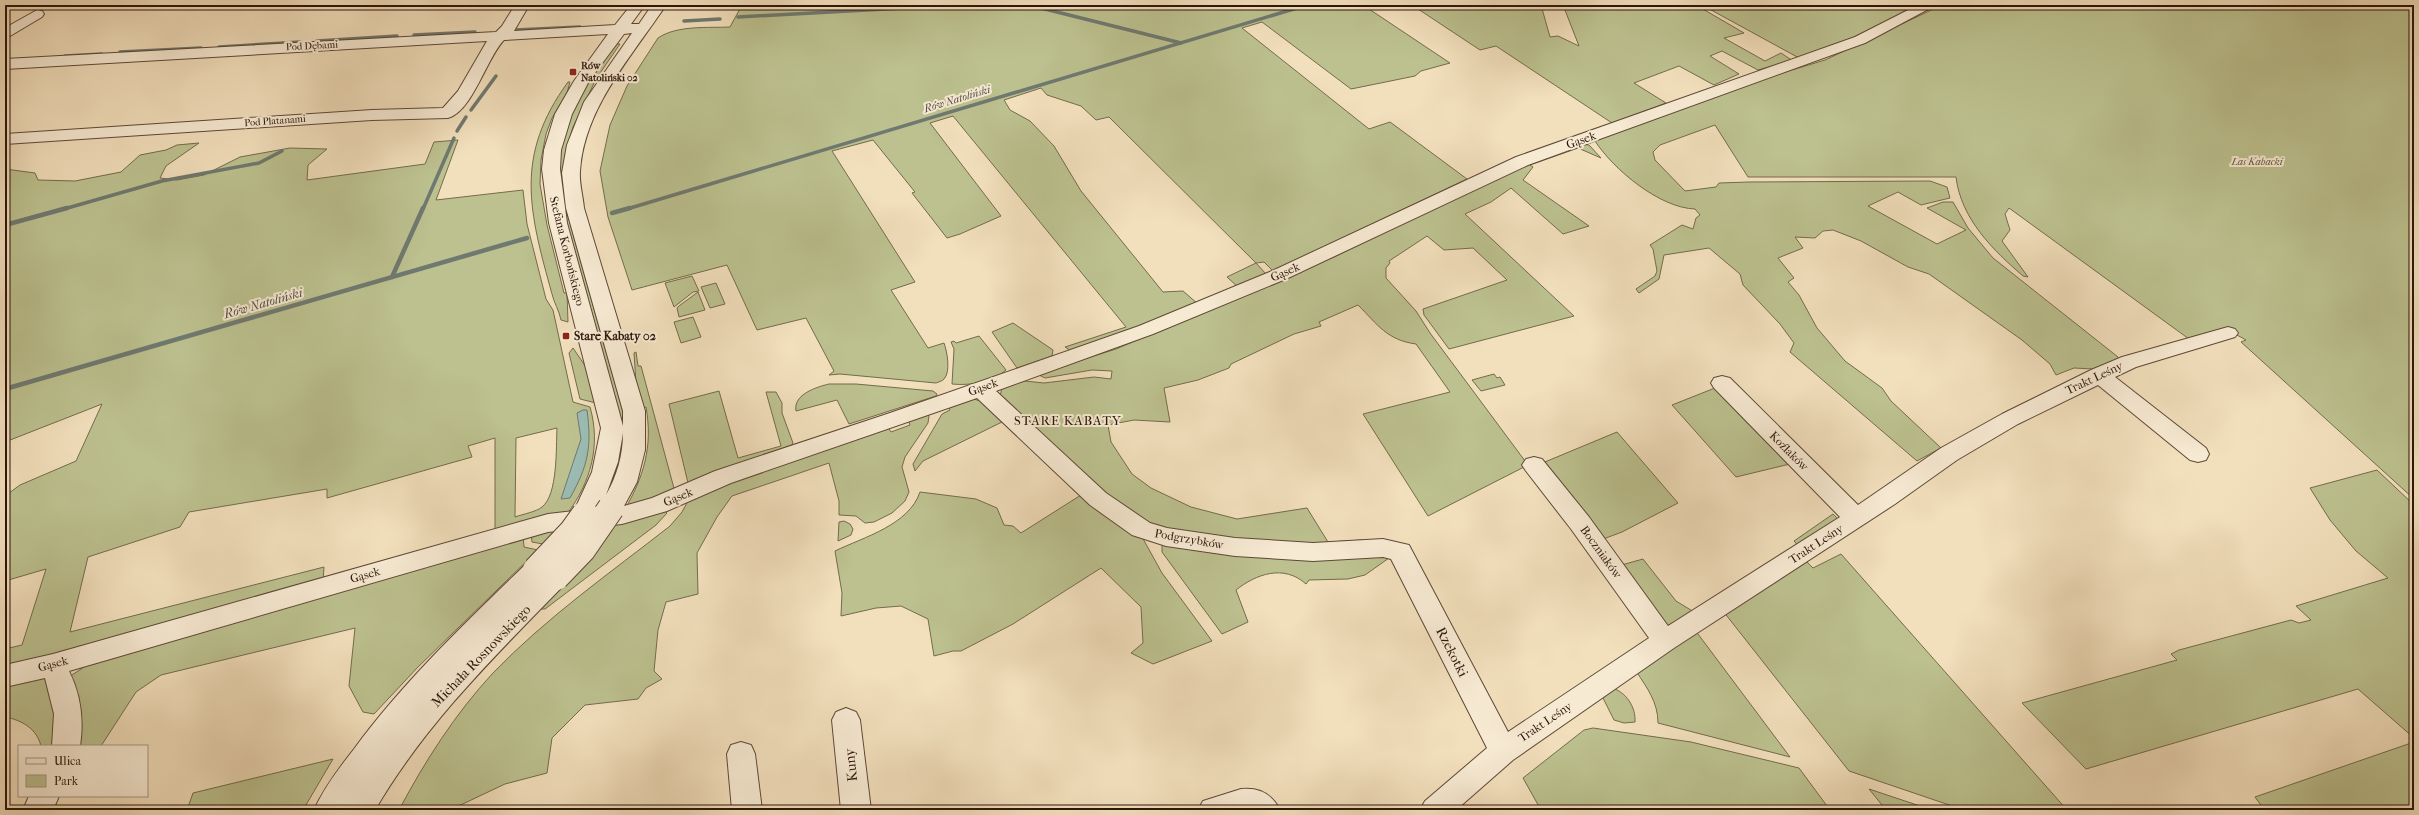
<svg xmlns="http://www.w3.org/2000/svg" width="2419" height="815" viewBox="0 0 2419 815" font-family="'IM FELL French Canon',serif">
<style>
.green{fill:#bcc18f;stroke:#746b4c;fill-rule:evenodd}
.water{fill:#9bbcb4;stroke:#6f7970}
.lines{fill:none;stroke-linecap:round;stroke-linejoin:round}
.stream-far1{stroke:#6f7970;stroke-width:3.5}
.stream{stroke:#6f7970;stroke-width:4.5}
.minor-casing{stroke:#5e4836;stroke-width:2}
.minor{fill:#f7ead3;fill-rule:evenodd}
.minor-bridge-casing{stroke:#5e4836;stroke-width:28;stroke-linecap:butt}
.minor-bridge{stroke:#f7ead3;stroke-width:26}
.poi-dot{fill:#8f2418;stroke:#f7ead3;stroke-width:1.5}
.labels{text-anchor:middle;dominant-baseline:central;stroke-width:4;stroke-linejoin:round;paint-order:stroke}
.far-street-label{font-size:10px;fill:#2c150a;stroke:#f7ead3}
.far-poi-label{font-size:10px;font-weight:bold;fill:#2c150a;stroke:#f7ead3;text-anchor:start}
.far-park-label{font-size:10px;font-style:italic;fill:#5e5139;stroke:#f7ead3}
.far-water-label{font-size:11px;font-style:italic;fill:#534f46;stroke:#f7ead3}
.street-label{font-size:12px;fill:#2c150a;stroke:#f7ead3}
.poi-label{font-size:12px;font-weight:bold;fill:#2c150a;stroke:#f7ead3;text-anchor:start}
.water-label{font-size:13px;font-style:italic;fill:#534f46;stroke:#f7ead3}
.neighbourhood-label{font-size:13px;letter-spacing:1px;fill:#2c150a;stroke:#f7ead3}
.near-street-label{font-size:14px;fill:#2c150a;stroke:#f7ead3}
</style>
<rect width="100%" height="100%" fill="#f2dfbc"/>
<filter id="stains"><feTurbulence type="fractalNoise" baseFrequency=".005" numOctaves="4"/><feColorMatrix values="0 0 0 0 .2 0 0 0 0 .09 0 0 0 0 .02 0 0 0 .5 -.17"/></filter>
<radialGradient id="worn" r=".72"><stop offset=".6" stop-color="#630" stop-opacity="0"/><stop offset="1" stop-color="#630" stop-opacity=".3"/></radialGradient>
<g class="green">
<path d="M 742,5 L 1363,5 L 1450,63 L 1421,71 L 1415,76 L 1351,89 L 1262,22 L 1242,28 L 1369,129 L 1390,122 L 1467,179 L 1273,271 L 1264,262 L 1256,263 L 1266,274 L 1238,287 L 1227,277 L 1256,263 L 1109,117 L 1096,120 L 1081,106 L 1047,95 L 1041,88 L 1004,100 L 1010,110 L 1030,121 L 1054,146 L 1081,191 L 1163,292 L 1183,291 L 1198,304 L 1071,351 L 1065,347 L 1126,327 L 953,116 L 930,123 L 1001,216 L 960,234 L 947,238 L 912,193 L 915,192 L 873,140 L 832,151 L 915,282 L 891,290 L 928,348 L 944,343 C 947,351 951,372 944,379 C 943,381 938,382 936,383 L 840,374 L 829,375 L 834,371 L 806,318 L 757,330 L 727,265 L 632,290 L 608,217 L 600,171 L 610,125 L 627,86 L 658,38 C 677,25 708,28 730,27 Z"/>
<polygon points="1412,5 1541,5 1550,37 1558,36 1579,46 1563,5 1696,5 1744,33 1724,38 1765,61 1781,53 1790,59 1789,61 1758,70 1722,51 1710,56 1739,74 1714,85 1679,66 1634,83 1666,103 1612,123 1496,46 1480,50"/>
<polygon points="1702,5 1921,5 1844,42 1799,58"/>
<path d="M 1942,5 L 2414,5 L 2414,499 L 2241,342 L 2246,340 L 2226,329 L 2189,339 L 2009,208 L 2005,214 L 2010,230 L 2002,241 L 2028,277 L 2023,276 C 1993,250 1961,219 1956,177 L 1748,177 L 1715,125 L 1660,145 L 1653,152 L 1655,160 L 1685,191 L 1716,187 L 1719,183 L 1749,182 L 1930,181 L 1947,187 L 1950,198 L 1921,205 L 1898,192 L 1868,206 L 1937,244 L 1966,230 L 1927,208 L 1943,202 L 1953,202 L 1968,228 L 1993,258 L 2118,357 L 2118,360 L 2093,369 L 2074,368 L 2056,375 L 2050,364 L 2022,340 L 1929,274 L 1908,267 L 1861,241 L 1833,230 L 1823,231 L 1815,238 L 1795,237 L 1803,248 L 1778,258 L 1794,278 L 1788,282 L 1799,295 L 1817,328 L 1845,361 L 1882,388 L 1891,401 L 1941,448 L 1917,461 L 1790,352 L 1794,343 L 1780,324 L 1743,285 L 1740,274 L 1709,248 L 1664,255 L 1659,279 L 1639,293 L 1636,289 L 1655,276 L 1657,271 L 1653,249 L 1650,245 L 1682,225 L 1693,229 L 1696,218 L 1700,215 L 1695,209 C 1660,208 1614,170 1595,141 L 1772,76 L 1825,60 Z"/>
<polygon points="615,44 620,44 596,79 573,127 567,146 564,181 568,216 626,423 618,477 601,502 616,470 622,436 560,199 558,156 565,125 581,93"/>
<path d="M 568,82 L 570,82 L 567,93 L 552,118 L 546,134 L 541,160 L 540,184 L 547,225 L 564,293 L 567,293 L 568,322 L 561,320 C 559,310 554,303 552,294 C 529,211 514,156 568,82 Z"/>
<path d="M 458,140 L 436,200 L 523,190 L 527,224 L 546,299 L 553,310 L 573,402 L 590,407 C 601,445 591,482 567,514 L 495,533 L 495,438 L 468,446 L 472,457 L 327,498 L 327,489 L 189,512 L 180,527 L 88,557 L 70,632 L 324,567 L 323,581 L 5,667 L 5,649 L 22,645 L 46,569 L 5,581 L 5,496 L 20,485 L 76,461 L 102,404 L 5,442 L 5,169 L 35,173 L 38,180 L 75,181 L 121,172 L 140,155 L 166,150 L 177,145 L 199,143 L 166,166 L 160,178 L 177,180 L 204,175 L 240,157 L 290,148 L 327,149 L 308,165 L 307,180 L 425,164 L 434,142 ZM 557,428 C 556,447 558,495 542,507 C 536,512 523,514 515,517 L 516,438 Z"/>
<path d="M 1582,144 L 1589,145 L 1601,158 L 1578,148 L 1530,165 L 1533,167 L 1523,180 L 1589,226 L 1563,234 L 1511,188 L 1491,202 L 1465,214 L 1574,316 L 1449,349 L 1424,315 L 1423,309 L 1507,280 L 1473,248 L 1444,250 L 1427,236 L 1389,261 L 1390,263 L 1386,268 L 1386,278 L 1416,311 L 1430,333 L 1528,465 L 1428,516 L 1363,414 L 1450,392 L 1416,344 C 1387,340 1378,325 1358,305 L 1319,322 L 1321,326 L 1294,334 L 1231,364 L 1229,368 L 1198,380 L 1164,388 L 1170,422 L 1134,420 L 1108,425 L 1111,442 L 1132,474 L 1151,488 L 1191,507 L 1237,519 L 1307,508 L 1328,542 L 1363,540 L 1366,544 L 1326,547 L 1182,533 L 1157,528 L 1115,504 L 1000,397 L 1002,387 L 1025,381 L 1044,383 L 1094,377 L 1111,379 L 1112,371 L 1092,370 L 1045,378 L 1037,374 L 1116,349 L 1334,257 L 1517,168 Z"/>
<polygon points="692,276 699,291 693,292 674,307 665,283"/>
<polygon points="716,283 725,304 710,308 701,287"/>
<polygon points="698,292 705,310 679,317 677,308 679,306"/>
<polygon points="693,317 701,337 681,343 674,322"/>
<polygon points="1013,323 1053,350 1052,356 1017,368 992,332"/>
<path d="M 979,336 L 1006,370 C 993,382 969,386 952,384 L 954,349 L 951,342 L 954,341 L 956,343 Z"/>
<polygon points="573,348 588,370 596,403 580,399 569,353"/>
<path d="M 636,352 L 638,366 L 641,366 L 675,492 L 624,511 C 644,476 653,447 646,407 L 643,408 L 636,383 L 634,353 Z"/>
<polygon points="1494,374 1497,378 1500,377 1505,385 1481,391 1472,380"/>
<path d="M 829,384 L 856,384 L 933,391 L 937,394 L 936,396 L 849,424 L 837,400 L 796,411 C 793,394 817,387 829,384 Z"/>
<polygon points="1720,386 1790,464 1736,477 1672,405"/>
<polygon points="719,391 738,458 781,446 766,392 776,392 782,403 782,413 793,443 790,447 689,487 669,404"/>
<polygon points="974,399 983,402 1002,422 923,461 915,471 913,464 942,414 950,410 948,405"/>
<path d="M 927,413 L 929,416 L 928,423 L 905,457 L 902,467 L 909,492 L 905,501 L 892,513 L 874,522 L 865,523 L 856,516 L 839,515 L 839,501 L 829,463 L 732,496 L 717,517 L 697,553 L 698,594 L 666,602 L 658,630 L 654,671 L 662,679 L 646,688 L 638,699 L 585,705 L 552,738 L 547,773 L 505,784 L 450,810 L 399,810 C 425,761 455,714 493,673 C 547,617 610,573 670,526 L 682,512 L 689,499 L 718,486 L 888,427 L 891,432 L 910,425 L 908,420 Z"/>
<polygon points="1617,432 1678,503 1622,532 1598,541 1540,464"/>
<polygon points="2377,470 2414,505 2414,738 2358,689 2086,769 2022,703 2177,660 2171,654 2179,650 2291,620 2299,623 2311,620 2296,606 2388,578 2356,551 2330,520 2310,488"/>
<path d="M 920,492 L 976,499 L 997,508 L 1004,525 L 1013,526 L 1021,533 L 1081,495 L 1142,537 L 1162,573 L 1212,641 L 1153,664 L 1131,653 L 1143,643 L 1141,607 L 1101,568 L 1013,624 L 961,651 L 953,651 L 934,656 L 928,619 L 901,606 L 876,608 L 841,616 L 842,593 L 835,551 C 864,537 909,525 920,492 Z"/>
<polygon points="663,510 667,513 656,525 545,609 541,609 572,577 617,522"/>
<polygon points="1833,514 1841,522 1800,548 1794,541"/>
<polygon points="844,521 850,524 853,529 851,535 838,541 839,522"/>
<polygon points="558,527 543,544 532,542 531,533"/>
<polygon points="523,534 524,547 538,550 418,667 374,714 363,712 349,686 355,628 161,675 136,692 101,746 70,746 66,679 99,657"/>
<path d="M 1162,543 L 1378,552 L 1389,558 L 1365,575 L 1348,579 L 1309,580 L 1306,584 C 1284,564 1256,574 1236,590 L 1248,622 L 1222,634 L 1162,552 Z"/>
<polygon points="1841,554 2067,810 1964,810 1849,771 1723,611 1804,559 1813,568"/>
<polygon points="1643,559 1676,601 1694,612 1667,626 1618,566"/>
<path d="M 1695,630 L 1790,757 L 1658,723 C 1658,702 1647,688 1636,671 Z"/>
<path d="M 41,677 L 54,680 L 62,746 L 41,746 C 37,729 22,720 5,717 L 5,682 Z"/>
<path d="M 1612,688 C 1626,692 1636,707 1635,722 L 1624,723 L 1614,720 L 1600,692 Z"/>
<polygon points="1593,728 1691,742 1799,768 1830,810 1541,810 1523,778 1584,730"/>
<polygon points="2414,742 2414,810 2257,810 2263,808 2255,797"/>
<polygon points="333,759 303,810 187,810 193,793"/>
<polygon points="1869,789 1932,810 1886,810"/>
</g>
<path class="water" d="M 583,410 L 587,410 C 592,447 588,466 570,498 L 561,499 L 581,439 L 577,413 Z"/>
<g class="lines">
<g class="stream-far1">
<polyline points="1029,5 1181,43"/>
<polyline points="738,17 959,5"/>
<polyline points="684,21 720,19"/>
<polyline points="515,30 580,27"/>
<polyline points="414,35 475,32"/>
<polyline points="317,41 397,36"/>
<polyline points="219,47 300,42"/>
<polyline points="120,52 201,48"/>
<polyline points="65,56 102,54"/>
<polyline points="471,110 496,76"/>
<polyline points="457,131 466,117"/>
<polyline points="64,209 162,181 259,163 282,151"/>
<polyline points="423,209 454,138"/>
<polyline points="627,209 1307,5"/>
</g>
<g class="stream">
<polyline points="612,213 630,208"/>
<polyline points="5,225 67,208"/>
<polyline points="392,277 423,208"/>
<polyline points="5,389 527,238"/>
</g>
<defs>
<g id="minor">
<path d="M 515,5 L 527,5 L 528,7 L 514,31 L 615,25 L 631,5 L 645,5 L 631,24 L 639,24 L 652,5 L 666,5 C 632,56 584,108 580,171 C 579,183 583,196 584,208 L 645,411 L 645,450 L 637,482 L 624,506 L 652,498 L 715,471 L 890,413 L 1139,326 L 1272,271 L 1516,157 L 1855,37 L 1918,5 L 1936,5 L 1865,43 L 1528,165 L 1286,279 L 1153,334 L 996,391 L 1106,493 L 1150,523 L 1167,528 L 1235,538 L 1313,543 L 1383,539 L 1409,545 L 1508,732 L 1649,638 L 1571,529 L 1526,471 L 1522,465 L 1526,459 L 1534,457 L 1542,459 L 1589,517 L 1668,626 L 1840,517 L 1714,388 L 1711,383 L 1714,378 L 1722,376 L 1730,378 L 1858,505 L 1941,448 L 2002,414 L 2091,370 L 2122,357 L 2228,327 L 2235,329 L 2238,333 L 2235,337 L 2136,367 L 2115,377 L 2206,448 L 2209,454 L 2206,460 L 2198,462 L 2190,460 L 2098,385 L 2018,424 L 1957,460 L 1895,504 L 1674,648 L 1513,760 L 1456,810 L 1420,810 L 1425,801 L 1487,748 L 1391,559 L 1383,557 L 1313,561 L 1235,556 L 1166,546 L 1132,535 L 1090,505 L 977,398 L 731,483 L 667,511 L 622,524 L 548,532 L 69,671 C 81,695 84,720 80,746 L 52,746 L 54,714 L 45,678 L 5,687 L 5,665 L 53,654 L 548,514 L 574,511 L 592,472 L 601,428 L 549,223 L 542,169 L 544,150 L 555,114 L 574,81 L 608,34 L 504,40 C 487,57 472,112 448,118 L 372,120 L 5,144 L 5,134 L 372,110 L 443,108 L 458,91 L 487,41 L 5,69 L 5,59 L 496,32 L 502,26 ZM 632,33 L 584,102 L 567,145 L 562,173 L 566,208 L 623,411 L 623,426 L 567,223 L 560,169 L 561,150 L 572,114 L 589,81 L 624,34 ZM 623,433 C 623,455 617,476 606,495 L 618,462 Z"/>
<polygon points="37,10 42,11 44,14 42,17 5,39 5,28"/>
<path d="M 536,561 L 545,563 L 548,570 L 556,568 L 565,570 L 569,577 L 565,584 C 496,655 425,724 375,810 L 314,810 C 324,788 339,768 354,749 C 404,681 466,622 527,563 Z"/>
<polygon points="846,708 856,712 860,720 871,810 841,810 832,720 836,712"/>
<polygon points="741,742 751,745 755,754 762,810 732,810 727,754 731,745"/>
<path d="M 1241,789 C 1259,787 1272,794 1280,810 L 1198,810 L 1203,801 Z"/>
<polygon points="29,796 59,796 53,810 23,810"/>
</g>
</defs>
<use href="#minor" class="minor-casing"/>
<use href="#minor" class="minor"/>
<defs>
<g id="minor-bridge">
<polyline points="536,570 572,532 585,514"/>
<polyline points="556,577 582,550 611,508"/>
</g>
</defs>
<use href="#minor-bridge" class="minor-bridge-casing"/>
<use href="#minor-bridge" class="minor-bridge"/>
</g>
<g class="poi-dot">
<rect x="569" y="68" width="8" height="8" rx="2"/>
<rect x="562" y="332" width="8" height="8" rx="2"/>
</g>
<g class="labels">
<g class="far-street-label">
<text transform="translate(312 46) rotate(-3)">Pod Dębami</text>
<text transform="translate(275 121) rotate(-4)">Pod Platanami</text>
</g>
<g class="far-poi-label">
<text x="581" y="66">Rów<tspan x="581" dy="12">Natoliński 02</tspan></text>
</g>
<g class="far-park-label">
<text x="2257" y="162">Las Kabacki</text>
</g>
<g class="far-water-label">
<text transform="translate(957 99) rotate(-17)">Rów Natoliński</text>
</g>
<g class="street-label">
<text transform="translate(1581 140) rotate(-20)">Gąsek</text>
<text transform="translate(567 251) rotate(76)">Stefana Korbońskiego</text>
<text transform="translate(1285 272) rotate(-24)">Gąsek</text>
<text transform="translate(2094 378) rotate(-25)">Trakt Leśny</text>
<text transform="translate(983 387) rotate(-20)">Gąsek</text>
<text transform="translate(1789 451) rotate(45)">Koźlaków</text>
<text transform="translate(678 497) rotate(-23)">Gąsek</text>
<text transform="translate(1189 539) rotate(10)">Podgrzybków</text>
<text transform="translate(1816 544) rotate(-33)">Trakt Leśny</text>
<text transform="translate(1601 552) rotate(54)">Boczniaków</text>
<text transform="translate(365 575) rotate(-16)">Gąsek</text>
<text transform="translate(53 664) rotate(-15)">Gąsek</text>
<text transform="translate(1545 722) rotate(-34)">Trakt Leśny</text>
</g>
<g class="poi-label">
<text x="574" y="336">Stare Kabaty 02</text>
</g>
<g class="water-label">
<text transform="translate(263 303) rotate(-16)">Rów Natoliński</text>
</g>
<g class="neighbourhood-label">
<text x="1068" y="420">STARE KABATY</text>
</g>
<g class="near-street-label">
<text transform="translate(1452 652) rotate(63)">Rzekotki</text>
<text transform="translate(481 656) rotate(-46)">Michała Rosnowskiego</text>
<text transform="translate(851 765) rotate(-96)">Kuny</text>
</g>
</g>
<rect width="2419" height="815" fill="none" stroke="#f2dfbc" stroke-width="20"/>
<rect x="6" y="6" width="2407" height="803" fill="none" stroke="#2c150a" stroke-width="2"/>
<rect x="10" y="10" width="2399" height="795" fill="none" stroke="#2c150a"/>
<rect x="18" y="745" width="130" height="52" fill="#f7ead3" stroke="#a69583"/>
<rect x="26" y="758" width="20" height="6" fill="#f7ead3" stroke="#a69583"/>
<text x="54" y="765" font-size="12" fill="#2c150a">Ulica</text>
<rect x="26" y="775" width="20" height="12" fill="#bcc18f" stroke="#a69583"/>
<text x="54" y="785" font-size="12" fill="#2c150a">Park</text>
<rect width="100%" height="100%" filter="url(#stains)"/>
<rect width="100%" height="100%" fill="url(#worn)"/>
</svg>
